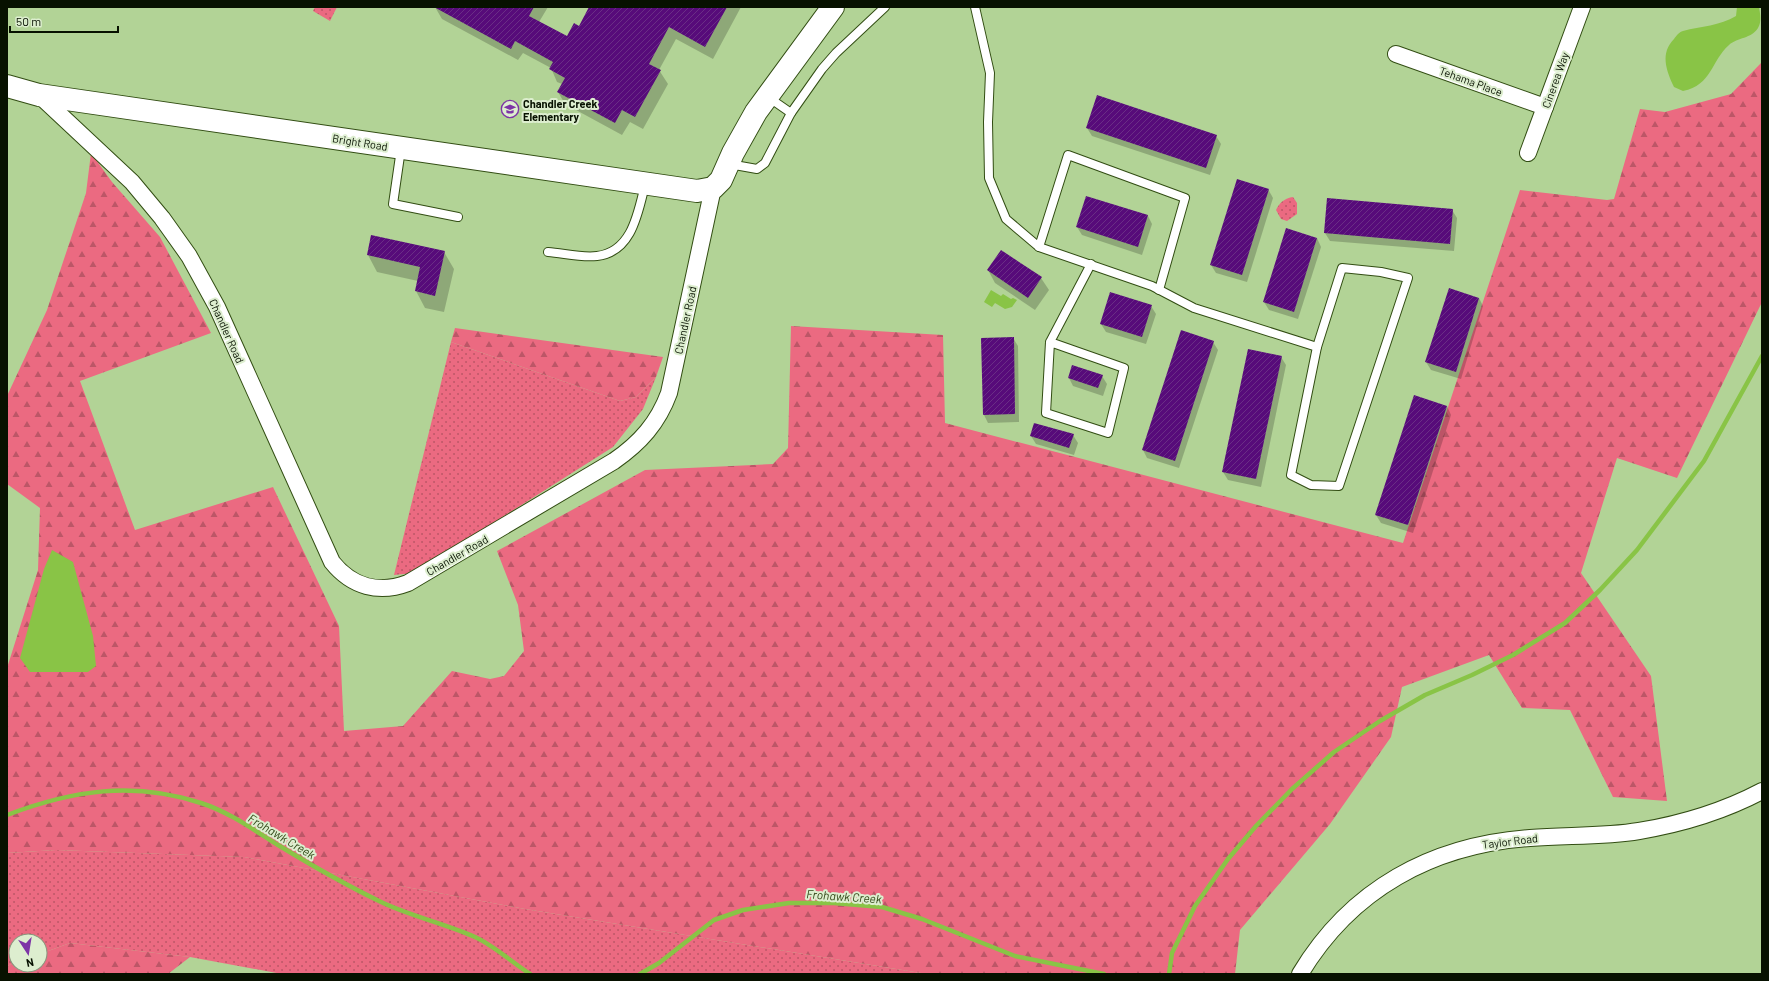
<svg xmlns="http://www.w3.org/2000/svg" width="1769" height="981" viewBox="0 0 1769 981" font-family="Barlow,sans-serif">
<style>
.grass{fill:url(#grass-dots)}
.forest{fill:url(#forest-firs)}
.water{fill:#89c446}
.shadow{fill:#0003}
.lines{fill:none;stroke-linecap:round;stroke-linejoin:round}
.stream{stroke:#89c446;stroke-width:4.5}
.building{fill:url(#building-hatch)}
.lane-casing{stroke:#324d13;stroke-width:10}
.street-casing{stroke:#324d13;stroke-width:18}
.secondary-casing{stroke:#324d13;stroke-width:24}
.lane{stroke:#fff;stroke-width:8}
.street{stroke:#fff;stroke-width:16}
.secondary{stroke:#fff;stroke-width:22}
.labels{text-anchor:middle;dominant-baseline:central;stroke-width:4;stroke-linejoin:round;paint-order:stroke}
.street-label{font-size:11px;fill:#071100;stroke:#ddeecf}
.poi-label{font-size:11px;font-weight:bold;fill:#071100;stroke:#ddeecf;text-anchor:start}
.water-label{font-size:12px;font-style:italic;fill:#2f4615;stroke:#ddeecf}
</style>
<defs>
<pattern id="grass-dots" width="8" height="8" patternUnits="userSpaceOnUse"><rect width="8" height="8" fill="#eb6a81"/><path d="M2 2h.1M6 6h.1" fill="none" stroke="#bc5667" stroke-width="1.8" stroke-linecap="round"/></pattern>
<pattern id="forest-firs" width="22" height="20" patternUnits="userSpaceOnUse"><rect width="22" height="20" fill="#eb6a81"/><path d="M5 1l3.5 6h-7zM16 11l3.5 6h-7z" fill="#bc5667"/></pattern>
<pattern id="building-hatch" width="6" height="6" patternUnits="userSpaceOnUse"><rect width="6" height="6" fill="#570b7a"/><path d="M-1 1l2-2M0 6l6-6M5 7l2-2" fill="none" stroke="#6a2e85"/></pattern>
</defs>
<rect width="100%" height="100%" fill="#b2d396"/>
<g class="grass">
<polygon points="315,7 337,7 330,21 313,11"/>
<path d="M 1293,197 L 1297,203 L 1297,214 L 1287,221 L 1281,219 L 1276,210 C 1279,203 1285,198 1293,197 Z"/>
<polygon points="451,342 620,401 636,397 656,377 643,409 613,447 414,573 394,575"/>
<polygon points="56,850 244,857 525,909 927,974 282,974 190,957 70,943 40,954 40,941 16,941 16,962 7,966 7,853"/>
</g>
<g class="forest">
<polygon points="1762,62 1762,302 1677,478 1617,458 1581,573 1651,676 1667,801 1613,797 1570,710 1522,708 1489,655 1402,687 1391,737 1330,824 1240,930 1235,974 927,974 525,909 244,857 56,850 7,853 7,668 38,570 40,508 7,484 7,396 47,310 86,193 91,153 112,182 160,237 211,333 80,381 135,530 273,487 339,626 344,731 403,726 452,671 490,679 504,676 524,651 518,605 497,551 645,470 773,464 788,448 791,326 943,335 945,423 1403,543 1520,190 1607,200 1614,199 1640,109 1665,112 1731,94"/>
<polygon points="455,328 663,357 656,377 636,397 620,401 451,342"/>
<polygon points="70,943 190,957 168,974 7,974 7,966 16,962 16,965 40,965 40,954"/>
</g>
<g class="water">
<path d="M 1737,7 L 1759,7 C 1760,13 1762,22 1758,28 C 1751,39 1738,37 1729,45 C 1711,61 1712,85 1683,91 L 1674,87 C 1666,70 1660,53 1674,39 C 1676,36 1679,32 1683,31 C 1701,26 1720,26 1736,16 Z"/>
<polygon points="991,290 1001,296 1003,294 1011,299 1013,298 1017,300 1012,307 1005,309 995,303 992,307 984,302"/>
<polygon points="52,550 73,562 93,636 96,666 88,672 30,672 20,658 44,569"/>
</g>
<g class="shadow">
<polygon points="435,7 548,7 539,22 568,38 579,27 590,7 741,7 713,59 676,39 659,70 668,84 643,129 630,122 622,135 565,104 558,92 562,84 557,82 551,68 523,53 518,60 442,19"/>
<polygon points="1087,128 1216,136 1221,144 1210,175 1092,136"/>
<polygon points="1268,189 1273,198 1247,282 1216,273 1211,265"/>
<polygon points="1087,197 1148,216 1152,224 1142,255 1082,235 1077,227"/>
<polygon points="1452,210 1457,218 1454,251 1330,241 1325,233"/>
<polygon points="1317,238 1321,247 1298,319 1269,310 1264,302"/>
<polygon points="1001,251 1041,278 1049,290 1035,310 995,283 988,270"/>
<polygon points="444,252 454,269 444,312 425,308 416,291 418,281 377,272 368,255"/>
<polygon points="1479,298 1483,306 1461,379 1431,370 1426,362"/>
<polygon points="1151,306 1156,314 1146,344 1106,332 1101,324"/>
<polygon points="1013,338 1018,346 1019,422 988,423 984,415"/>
<polygon points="1213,342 1218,350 1179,468 1147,458 1143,450"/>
<polygon points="1281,357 1286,365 1261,487 1228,480 1223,472"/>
<polygon points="1102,376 1107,384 1103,396 1073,386 1069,378"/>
<polygon points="1447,406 1451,415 1413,533 1381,523 1376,515"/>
<polygon points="1073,435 1078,443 1074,455 1036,444 1031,436"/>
</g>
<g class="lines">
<g class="stream">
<path d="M 7,815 C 73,790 133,781 201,803 C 229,812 254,830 278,845 C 311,865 344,884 379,901 C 409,916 444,923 475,937 C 493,945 513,963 530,974"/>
<polyline points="640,974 659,963 714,920 743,910 789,903 834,903 882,907 922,919 1015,956 1104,974"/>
<polyline points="1169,974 1172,953 1195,906 1228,859 1256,826 1292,789 1334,752 1380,721 1425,695 1472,675 1513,655 1565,623 1600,590 1637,550 1704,461 1762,356"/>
</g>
</g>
<g class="building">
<polygon points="434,7 534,7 529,16 567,36 574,23 579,26 589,7 727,7 705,47 669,27 649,64 661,70 635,117 622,110 615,123 557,92 565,78 549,69 553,62 515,41 511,49"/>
<polygon points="1097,95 1217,135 1206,168 1086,128"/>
<polygon points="1237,179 1269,189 1242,275 1210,265"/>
<polygon points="1086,196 1148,215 1138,247 1076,227"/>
<polygon points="1327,198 1453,209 1450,244 1324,233"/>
<polygon points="1286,228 1317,238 1294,312 1263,302"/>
<polygon points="371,235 445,251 435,296 415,291 420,267 367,255"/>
<polygon points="1001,250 1042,277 1028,298 987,270"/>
<polygon points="1449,288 1479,298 1456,372 1425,362"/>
<polygon points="1110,292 1152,305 1142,337 1100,324"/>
<polygon points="1181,330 1214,341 1175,461 1142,450"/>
<polygon points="1014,337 1015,414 983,415 981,338"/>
<polygon points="1248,349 1282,356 1256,479 1222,472"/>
<polygon points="1072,365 1103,375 1098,388 1068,378"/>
<polygon points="1414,395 1447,406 1408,525 1375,515"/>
<polygon points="1034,423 1074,434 1069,448 1030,436"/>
</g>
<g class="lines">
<defs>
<g id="lane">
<polyline points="975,7 990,73 988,122 989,178 1006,219 1039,247 1152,286 1194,308 1317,347"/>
<polyline points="768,97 791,113"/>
<polyline points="401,149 393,204 458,217"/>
<polyline points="729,164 757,169 765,163 791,113 822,69 836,53 885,7"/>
<polyline points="1039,247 1068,155 1185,198 1159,290"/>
<path d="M 548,252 C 563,253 581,258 597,256 C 632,252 638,213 645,185"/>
<polygon points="1342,268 1381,272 1408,278 1339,486 1311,485 1291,475 1317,347"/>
<polyline points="1050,342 1046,413 1108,433 1124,368 1050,342 1091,264"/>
</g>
<g id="street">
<polyline points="1396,54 1545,107"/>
<path d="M 39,95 L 132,182 L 162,218 L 189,256 L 217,307 L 332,562 C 352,587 379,594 408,583 L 614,461 C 640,443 658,423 669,393 L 713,188"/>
<polyline points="1528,153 1582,7"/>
<path d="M 1300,974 C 1351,889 1432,845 1530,838 C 1566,835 1603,837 1639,831 C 1681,824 1724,811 1762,791"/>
</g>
<polyline id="secondary" points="7,86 39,95 697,191 713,188 721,180 733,153 756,112 833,7"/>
</defs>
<use href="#lane" class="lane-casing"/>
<use href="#street" class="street-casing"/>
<use href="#secondary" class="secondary-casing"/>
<use href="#lane" class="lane"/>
<use href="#street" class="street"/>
<use href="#secondary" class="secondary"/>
</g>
<defs>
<symbol id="school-ring" viewBox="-11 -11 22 22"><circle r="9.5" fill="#ddeecf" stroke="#7d34a6" stroke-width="1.5"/><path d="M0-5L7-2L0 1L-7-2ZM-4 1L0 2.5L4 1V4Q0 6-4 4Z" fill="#7d34a6"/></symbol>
</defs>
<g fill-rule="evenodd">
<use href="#school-ring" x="500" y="99" width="20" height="20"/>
</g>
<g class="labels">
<g class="street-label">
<text transform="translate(1555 80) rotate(-70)">Cinerea Way</text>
<text transform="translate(1471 81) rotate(20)">Tehama Place</text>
<text transform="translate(360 142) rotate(9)">Bright Road</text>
<text transform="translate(685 320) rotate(-78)">Chandler Road</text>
<text transform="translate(227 331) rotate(66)">Chandler Road</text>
<text transform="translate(457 555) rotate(-30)">Chandler Road</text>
<text transform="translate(1510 841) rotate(-7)">Taylor Road</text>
</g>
<g class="poi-label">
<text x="523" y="103">Chandler Creek<tspan x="523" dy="13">Elementary</tspan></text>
</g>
<g class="water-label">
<text transform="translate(282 836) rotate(31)">Frohawk Creek</text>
<text transform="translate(844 896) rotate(4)">Frohawk Creek</text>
</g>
</g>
<rect width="1769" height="981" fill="none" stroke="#071100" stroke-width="16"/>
<g transform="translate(28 953) rotate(168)"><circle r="19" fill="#ddeecf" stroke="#87967c"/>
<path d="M0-3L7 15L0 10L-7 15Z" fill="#7d34a6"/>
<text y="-6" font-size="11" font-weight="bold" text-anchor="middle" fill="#071100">N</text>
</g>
<path d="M10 26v6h108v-6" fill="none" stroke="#071100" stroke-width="2"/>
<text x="16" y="26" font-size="12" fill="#071100" stroke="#ddeecf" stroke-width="3" paint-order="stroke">50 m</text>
</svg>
